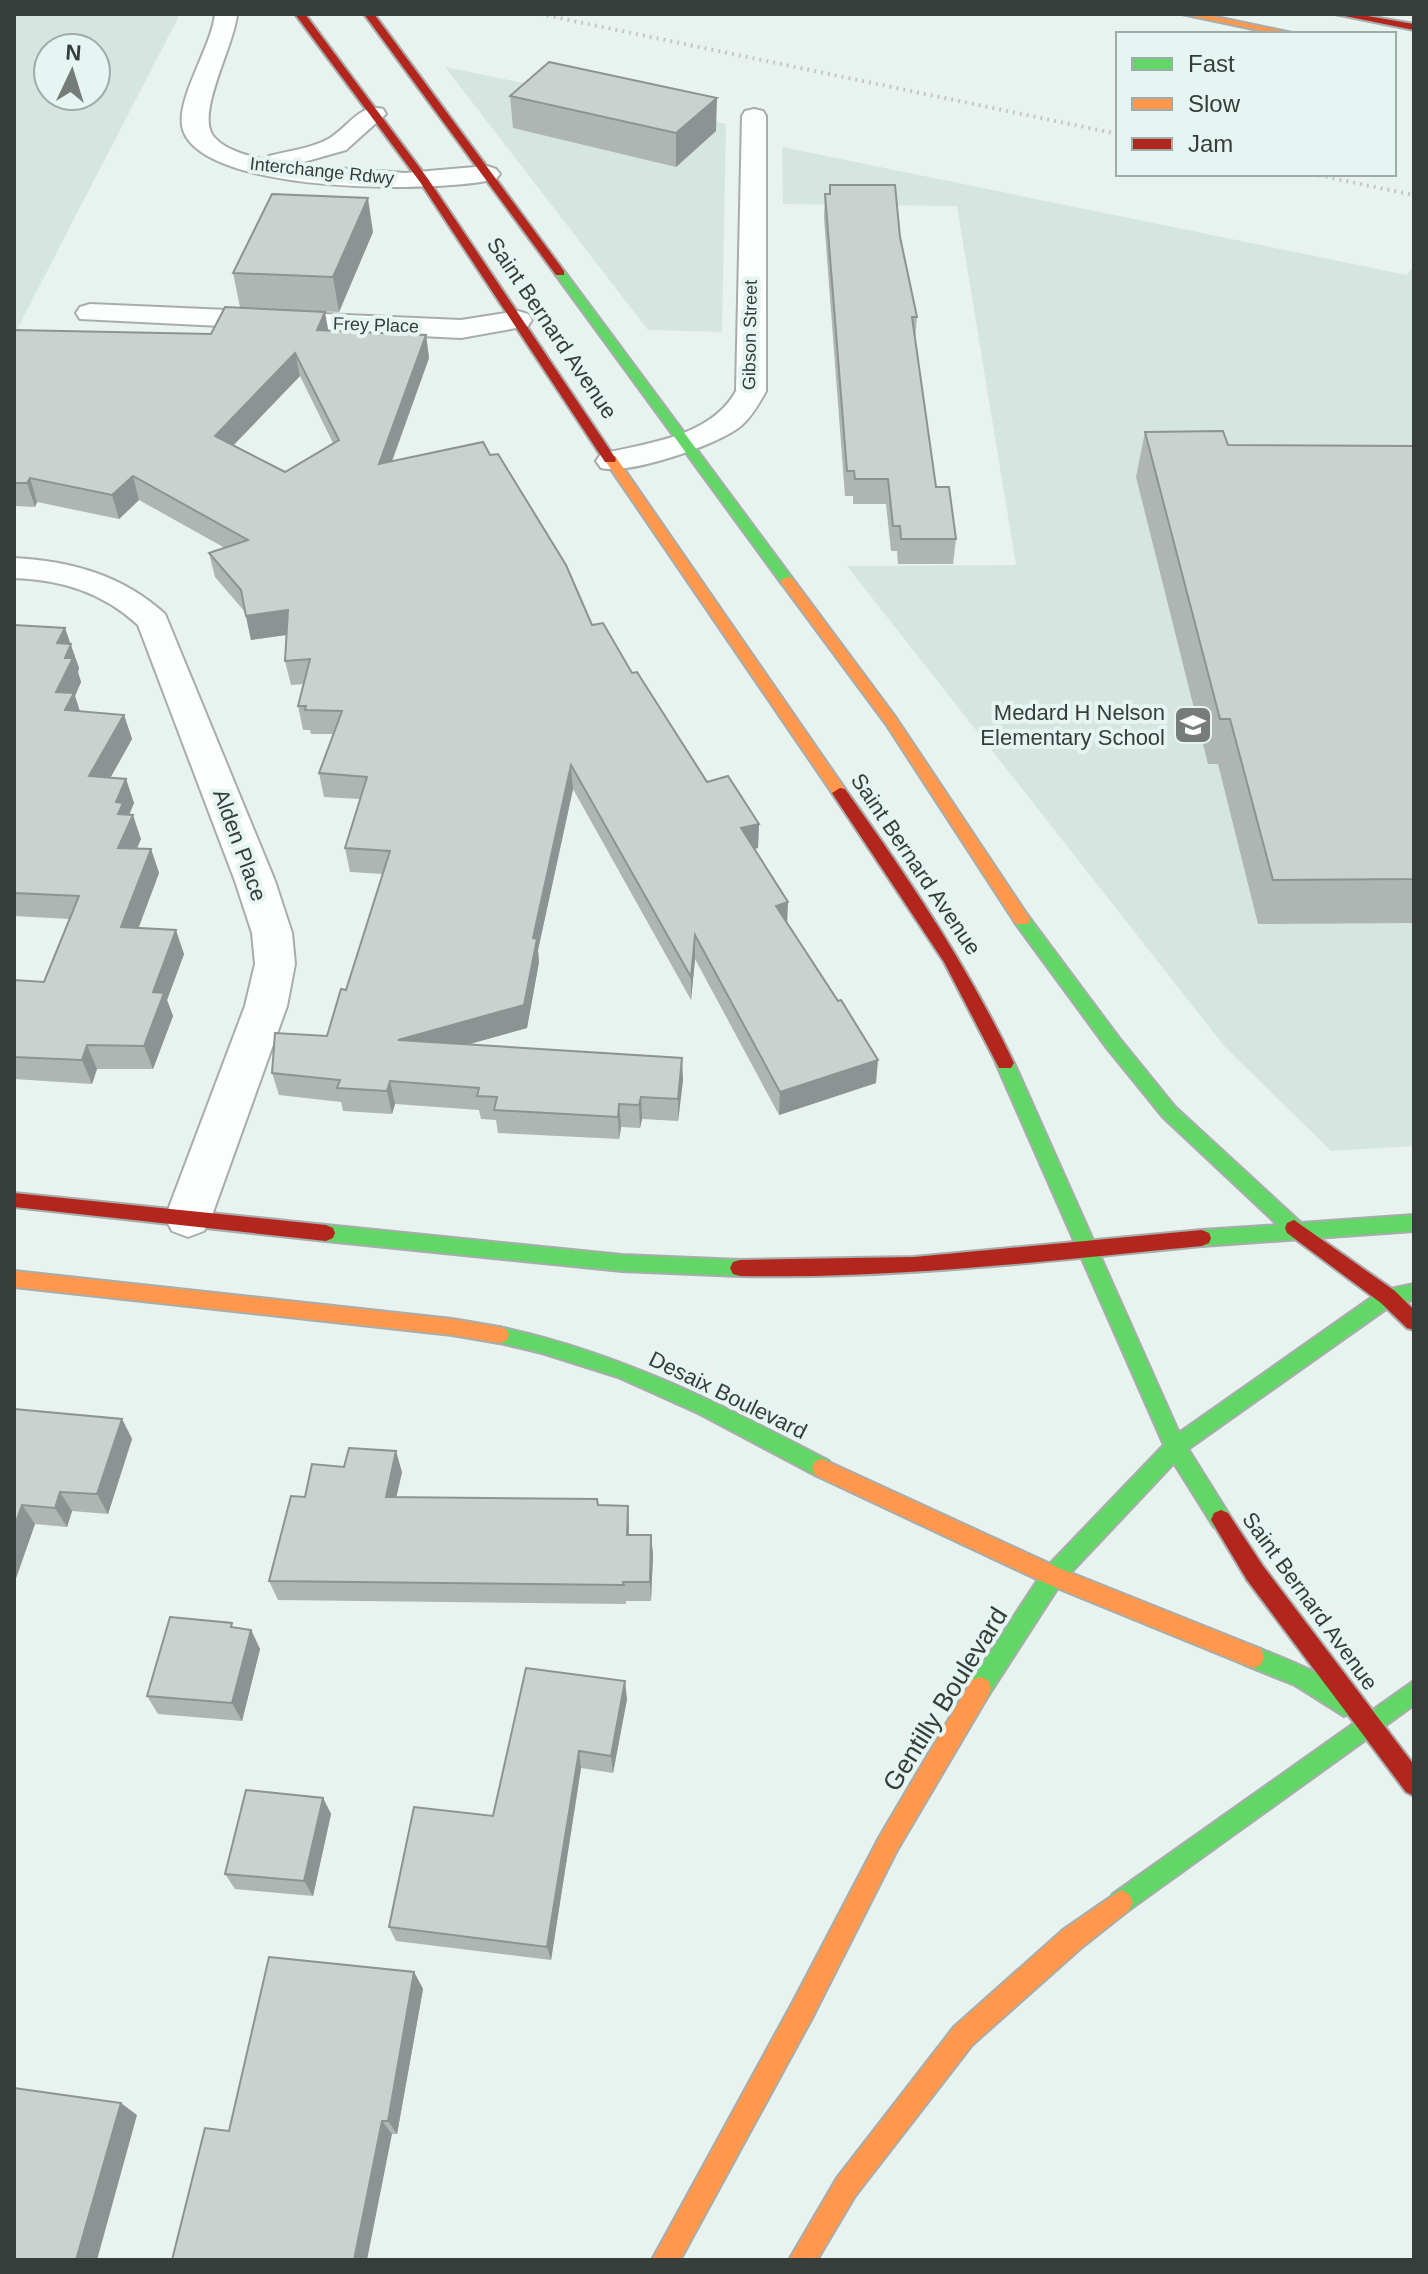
<svg xmlns="http://www.w3.org/2000/svg" width="1428" height="2274" viewBox="0 0 1428 2274" font-family="Helvetica,sans-serif">
<style>
.built{fill:#d5e6e1;fill-rule:evenodd}
.lines{fill:none;stroke-linecap:round;stroke-linejoin:round}
.street-casing{stroke:#a6adab;stroke-width:4}
.fast-casing{stroke:#a6adab;stroke-width:4}
.slow-casing{stroke:#a6adab;stroke-width:4}
.jam-casing{stroke:#a6adab;stroke-width:4}
.street{fill:#fcfdfd;fill-rule:evenodd}
.fast{fill:#63d668;fill-rule:evenodd}
.slow{fill:#ff974d;fill-rule:evenodd}
.jam{fill:#b3261e;fill-rule:evenodd}
.rail{stroke:#c4c7c6;stroke-width:4;stroke-dasharray:2 5;stroke-linecap:butt}
.wall{fill:#aeb5b3;fill-rule:evenodd}
.shaded-wall{fill:#8d9392}
.building{fill:#cad2d0;stroke:#8d9392;stroke-width:2;fill-rule:evenodd}
.labels{text-anchor:middle;dominant-baseline:central;stroke-width:8;stroke-linejoin:round;paint-order:stroke}
.far-street-label{font-size:18px;fill:#373d3b;stroke:#e5f5f1}
.street-label{font-size:22px;fill:#373d3b;stroke:#e5f5f1}
.poi-label{font-size:22px;fill:#373d3b;stroke:#e5f5f1;text-anchor:end}
.near-street-label{font-size:26px;fill:#373d3b;stroke:#e5f5f1}
</style>
<rect width="100%" height="100%" fill="#e8f2ef"/>
<g class="built">
<path d="M 14,14 L 180,14 L 14,335 ZM 48,48 L 96,48 L 96,96 L 48,96 Z"/>
<polygon points="445,67 726,124 722,332 648,330"/>
<polygon points="782,147 1407,275 1414,266 1414,1146 1331,1151 1225,1047 847,566 1016,565 957,206 783,204"/>
</g>
<g class="lines">
<defs>
<g id="street">
<path d="M 215,14 L 237,14 C 235,45 193,117 215,138 C 227,151 249,156 266,160 L 269,156 C 287,151 314,148 330,138 C 348,127 360,103 383,109 L 386,114 L 346,150 L 293,165 L 405,173 L 487,166 L 496,169 L 500,174 L 496,179 C 440,193 205,195 183,130 C 174,101 212,47 215,14 Z"/>
<path d="M 754,109 L 763,111 L 766,116 L 766,391 C 759,404 752,416 741,426 C 718,445 629,475 601,468 L 596,461 L 601,454 C 647,443 711,437 736,391 L 742,116 L 745,111 Z"/>
<polygon points="90,304 461,320 518,311 528,314 532,320 528,326 461,338 80,319 76,313 80,307"/>
<path d="M 14,558 C 71,561 122,575 165,614 L 275,881 L 292,933 L 295,964 L 287,1006 L 211,1218 L 204,1231 L 188,1237 L 172,1231 L 165,1218 L 245,1006 L 255,964 L 252,933 L 235,881 L 138,625 C 102,592 62,580 14,578 Z"/>
</g>
<g id="fast">
<polygon points="556,271 564,271 792,578 792,584 782,584 556,275"/>
<polygon points="1022,914 1028,916 1119,1038 1175,1107 1301,1223 1414,1215 1414,1231 1202,1246 1195,1243 1193,1238 1195,1233 1202,1230 1278,1225 1163,1117 1107,1048 1016,924 1014,920"/>
<polygon points="1005,1056 1014,1063 1179,1433 1381,1291 1414,1284 1414,1300 1393,1304 1188,1449 1228,1513 1231,1520 1228,1527 1221,1530 1214,1527 1174,1463 1061,1583 988,1696 980,1699 972,1696 969,1688 972,1680 1045,1569 1164,1445 996,1063"/>
<polygon points="326,1225 622,1255 740,1260 747,1262 750,1268 747,1274 740,1276 622,1271 326,1241 319,1238 317,1233 319,1228"/>
<path d="M 499,1327 C 618,1352 723,1405 829,1461 L 832,1468 L 829,1475 L 822,1477 L 815,1475 L 698,1413 L 618,1377 L 542,1353 L 492,1341 L 489,1335 L 492,1329 Z"/>
<path d="M 1253,1646 C 1279,1657 1344,1679 1355,1705 L 1352,1713 L 1344,1716 L 1295,1685 L 1245,1665 L 1242,1657 L 1245,1649 Z"/>
<polygon points="1414,1681 1414,1705 1129,1910 1121,1914 1113,1910 1109,1902 1113,1894"/>
</g>
<g id="slow">
<polygon points="1182,14 1202,14 1297,34 1277,34"/>
<polygon points="605,456 615,456 845,789 845,797 835,797 604,459"/>
<polygon points="787,577 792,578 896,718 1028,916 1030,920 1028,924 1016,924 886,724 780,581"/>
<polygon points="14,1271 452,1319 499,1327 506,1329 509,1335 506,1341 499,1343 452,1335 14,1287"/>
<polygon points="822,1459 1061,1569 1261,1649 1264,1657 1261,1665 1253,1668 1045,1583 815,1475 812,1468 815,1461"/>
<polygon points="980,1677 988,1680 991,1688 988,1696 896,1852 811,2020 680,2260 652,2260 793,2002 880,1836 972,1680"/>
<polygon points="1121,1890 1129,1894 1133,1902 1129,1910 1081,1948 972,2045 855,2196 817,2260 789,2260 837,2178 954,2027 1063,1930"/>
</g>
<g id="jam">
<polygon points="295,14 305,14 428,179 616,459 615,462 605,462 420,182"/>
<polygon points="364,14 374,14 564,271 564,275 556,275"/>
<polygon points="1335,14 1356,14 1414,24 1414,30"/>
<path d="M 840,788 L 845,789 C 908,877 967,965 1014,1063 L 1011,1068 L 999,1068 L 944,962 L 832,793 Z"/>
<polygon points="14,1193 326,1225 333,1228 335,1233 333,1238 326,1241 14,1207"/>
<polygon points="1294,1220 1395,1291 1414,1310 1414,1330 1407,1328 1381,1303 1287,1233 1285,1228 1287,1223"/>
<path d="M 1202,1230 L 1209,1233 L 1211,1238 L 1209,1243 L 1202,1246 C 1048,1261 895,1279 740,1276 L 733,1274 L 730,1268 L 733,1262 L 740,1260 L 914,1257 Z"/>
<polygon points="1221,1510 1228,1513 1263,1566 1414,1765 1414,1796 1406,1792 1247,1580 1211,1520 1214,1513"/>
</g>
</defs>
<use href="#street" class="street-casing"/>
<use href="#fast" class="fast-casing"/>
<use href="#slow" class="slow-casing"/>
<use href="#jam" class="jam-casing"/>
<use href="#street" class="street"/>
<use href="#fast" class="fast"/>
<use href="#slow" class="slow"/>
<use href="#jam" class="jam"/>
<g class="rail">
<polyline points="540,14 1118,134"/>
<polyline points="1312,174 1414,195"/>
</g>
</g>
<g class="wall">
<polygon points="510,96 716,131 676,167 513,128"/>
<polygon points="830,185 900,237 917,317 915,340 936,487 956,539 953,564 898,564 897,551 891,551 886,504 853,504 853,496 845,496 824,218 825,194 830,194"/>
<path d="M 373,232 L 339,312 L 265,309 L 329,331 L 426,335 L 429,358 L 392,462 L 592,625 L 632,673 L 707,782 L 759,824 L 758,848 L 754,849 L 787,923 L 876,1083 L 779,1115 L 695,959 L 691,1000 L 573,789 L 538,950 L 539,962 L 527,1028 L 469,1044 L 683,1080 L 678,1121 L 642,1119 L 640,1128 L 621,1127 L 619,1139 L 498,1133 L 496,1120 L 481,1119 L 479,1110 L 395,1104 L 392,1114 L 343,1111 L 341,1102 L 279,1095 L 272,1073 L 327,1036 L 346,990 L 383,874 L 350,872 L 345,848 L 360,799 L 324,797 L 319,773 L 333,734 L 311,734 L 310,730 L 303,730 L 298,706 L 304,684 L 291,685 L 285,661 L 287,635 L 251,640 L 245,612 L 215,577 L 209,553 L 225,548 L 139,500 L 119,519 L 37,502 L 35,507 L 14,506 L 14,330 L 211,334 L 240,307 L 233,273 ZM 300,376 L 333,443 L 285,472 L 234,445 Z"/>
<polygon points="1145,432 1228,445 1414,446 1414,923 1258,924 1218,764 1208,764 1136,477"/>
<polygon points="14,625 70,644 79,668 78,672 81,682 75,696 80,712 124,715 132,739 110,778 126,779 134,803 129,814 141,839 137,849 151,849 159,873 138,928 184,954 167,1000 173,1016 153,1069 97,1069 92,1084 14,1079 14,980 44,982 70,919 14,916"/>
<polygon points="14,1409 122,1419 132,1439 108,1514 72,1511 67,1527 35,1524 14,1584"/>
<polygon points="402,1472 396,1497 628,1506 629,1535 651,1535 653,1555 651,1601 626,1601 626,1604 278,1600 269,1581 305,1497"/>
<polygon points="251,1630 260,1649 242,1721 158,1714 147,1696"/>
<polygon points="627,1699 613,1773 581,1768 551,1960 396,1941 389,1927 493,1816"/>
<polygon points="323,1798 331,1814 313,1896 235,1889 225,1874"/>
<polygon points="414,1972 423,1989 397,2134 229,2131"/>
</g>
<g class="shaded-wall">
<polygon points="717,98 716,131 676,167 676,133"/>
<polygon points="368,198 373,232 339,312 333,277"/>
<polygon points="325,312 329,334 317,330"/>
<polygon points="426,335 429,358 382,488 379,464"/>
<polygon points="295,353 300,376 220,459 215,436"/>
<polygon points="133,476 139,500 119,519 112,495"/>
<polygon points="30,478 37,502 35,507 27,483"/>
<polygon points="288,610 293,634 251,640 246,616"/>
<polygon points="65,628 79,668 78,672 81,682 75,696 82,718 74,735 56,692 57,643"/>
<polygon points="124,715 132,739 98,800 89,776"/>
<polygon points="571,765 573,789 538,950 539,962 527,1028 402,1063 398,1040 533,938"/>
<polygon points="126,779 134,803 128,818 133,815 141,839 126,872 118,848 116,802"/>
<polygon points="759,824 758,848 741,852 741,828"/>
<polygon points="151,849 159,873 130,951 121,927"/>
<polygon points="788,902 787,926 776,906"/>
<polygon points="176,930 184,954 167,1000 173,1016 153,1069 144,1046 153,992"/>
<polygon points="695,935 695,959 691,1000 691,977"/>
<polygon points="87,1045 97,1069 92,1084 82,1060"/>
<polygon points="682,1058 683,1080 678,1121 678,1099"/>
<polygon points="878,1060 876,1083 779,1115 780,1092"/>
<polygon points="390,1081 395,1104 392,1114 387,1091"/>
<polygon points="641,1097 642,1119 640,1128 639,1105"/>
<polygon points="619,1104 621,1127 619,1139 618,1117"/>
<polygon points="122,1419 132,1439 108,1514 97,1494"/>
<polygon points="396,1451 402,1472 392,1517 386,1497"/>
<polygon points="60,1492 72,1511 67,1527 55,1508"/>
<polygon points="22,1505 35,1524 14,1584 14,1528"/>
<polygon points="628,1506 629,1526 628,1554 627,1535"/>
<polygon points="651,1535 653,1555 651,1601 650,1582"/>
<polygon points="251,1630 260,1649 242,1721 232,1703"/>
<polygon points="625,1681 627,1699 613,1773 611,1756"/>
<polygon points="579,1751 581,1768 551,1960 547,1947"/>
<polygon points="323,1798 331,1814 313,1896 304,1881"/>
<polygon points="414,1972 423,1989 397,2134 388,2121"/>
<polygon points="121,2103 137,2115 97,2260 76,2260"/>
<polygon points="382,2121 392,2134 367,2260 354,2260"/>
</g>
<g class="building">
<polygon points="549,62 717,98 676,133 510,96"/>
<polygon points="830,185 895,185 900,237 917,317 912,317 936,487 949,487 956,539 901,539 900,526 893,526 888,479 855,479 854,471 847,471 825,194 830,194"/>
<polygon points="272,194 368,198 333,277 233,273"/>
<path d="M 225,307 L 325,312 L 317,330 L 426,335 L 379,464 L 483,442 L 490,455 L 498,454 L 566,565 L 592,625 L 603,623 L 632,673 L 637,672 L 707,782 L 728,776 L 759,824 L 741,828 L 788,902 L 776,906 L 838,1001 L 841,1000 L 878,1060 L 780,1092 L 695,935 L 691,977 L 571,765 L 533,938 L 537,939 L 524,1005 L 398,1040 L 682,1058 L 678,1099 L 641,1097 L 639,1105 L 619,1104 L 618,1117 L 494,1110 L 497,1097 L 477,1096 L 479,1088 L 390,1081 L 387,1091 L 337,1088 L 340,1080 L 272,1073 L 275,1033 L 327,1036 L 341,989 L 346,990 L 390,851 L 345,848 L 367,777 L 319,773 L 342,711 L 305,710 L 306,706 L 298,706 L 310,659 L 285,661 L 288,610 L 246,616 L 241,590 L 209,553 L 248,540 L 133,476 L 112,495 L 30,478 L 27,483 L 14,483 L 14,330 L 211,334 ZM 295,353 L 339,440 L 285,472 L 215,436 Z"/>
<polygon points="1223,431 1228,445 1414,446 1414,879 1273,880 1230,719 1220,719 1145,432"/>
<polygon points="14,625 65,628 57,643 71,644 65,658 73,658 56,692 74,693 65,710 124,715 89,776 126,779 116,802 123,803 118,814 133,815 118,848 151,849 121,927 176,930 153,992 164,993 144,1046 87,1045 82,1060 14,1057 14,980 44,982 79,896 14,893"/>
<polygon points="14,1409 122,1419 97,1494 60,1492 55,1508 22,1505 14,1528"/>
<polygon points="349,1448 396,1451 386,1497 597,1499 598,1505 628,1506 627,1535 651,1535 650,1582 623,1582 624,1585 269,1581 291,1496 305,1497 312,1464 344,1467"/>
<polygon points="170,1617 232,1623 231,1627 251,1630 232,1703 147,1696"/>
<polygon points="526,1668 625,1681 611,1756 579,1751 547,1947 389,1927 414,1807 493,1816"/>
<polygon points="246,1790 323,1798 304,1881 225,1874"/>
<polygon points="269,1957 414,1972 388,2121 382,2121 354,2260 172,2260 205,2128 229,2131"/>
<polygon points="14,2088 121,2103 76,2260 14,2260"/>
</g>
<defs>
<symbol id="school-square" viewBox="-11 -11 22 22"><rect x="-9" y="-9" width="18" height="18" rx="4" fill="#757c7a" stroke="#e5f5f1"/><path d="M0-5L7-2L0 1L-7-2ZM-4 1L0 2.5L4 1V4Q0 6-4 4Z" fill="#fff"/></symbol>
</defs>
<g fill-rule="evenodd">
<use href="#school-square" x="1171" y="703" width="44" height="44"/>
</g>
<g class="labels">
<g class="far-street-label">
<text transform="translate(322 171) rotate(6)">Interchange Rdwy</text>
<text transform="translate(376 325) rotate(2)">Frey Place</text>
<text transform="translate(750 335) rotate(-89)">Gibson Street</text>
</g>
<g class="street-label">
<text transform="translate(552 328) rotate(56)">Saint Bernard Avenue</text>
<text transform="translate(240 845) rotate(70)">Alden Place</text>
<text transform="translate(916 864) rotate(56)">Saint Bernard Avenue</text>
<text transform="translate(728 1395) rotate(26)">Desaix Boulevard</text>
<text transform="translate(1310 1601) rotate(54)">Saint Bernard Avenue</text>
</g>
<g class="poi-label">
<text x="1165" y="712">Medard H Nelson<tspan x="1165" dy="25">Elementary School</tspan></text>
</g>
<g class="near-street-label">
<text transform="translate(945 1699) rotate(-58)">Gentilly Boulevard</text>
</g>
</g>
<rect width="1428" height="2274" fill="none" stroke="#373d3b" stroke-width="32"/>
<rect x="1116" y="32" width="280" height="144" fill="#e5f5f1" stroke="#9faba8" stroke-width="2"/>
<rect x="1132" y="58" width="40" height="12" fill="#63d668" stroke="#9faba8" stroke-width="2"/>
<text x="1188" y="72" font-size="24" fill="#373d3b">Fast</text>
<rect x="1132" y="98" width="40" height="12" fill="#ff974d" stroke="#9faba8" stroke-width="2"/>
<text x="1188" y="112" font-size="24" fill="#373d3b">Slow</text>
<rect x="1132" y="138" width="40" height="12" fill="#b3261e" stroke="#9faba8" stroke-width="2"/>
<text x="1188" y="152" font-size="24" fill="#373d3b">Jam</text>
<g transform="translate(72 72) rotate(4)"><circle r="38" fill="#e5f5f1" stroke="#9faba8" stroke-width="2"/>
<path d="M0-6L14 30L0 20L-14 30Z" fill="#757c7a"/>
<text y="-12" font-size="22" font-weight="bold" text-anchor="middle" fill="#373d3b">N</text>
</g>
</svg>
